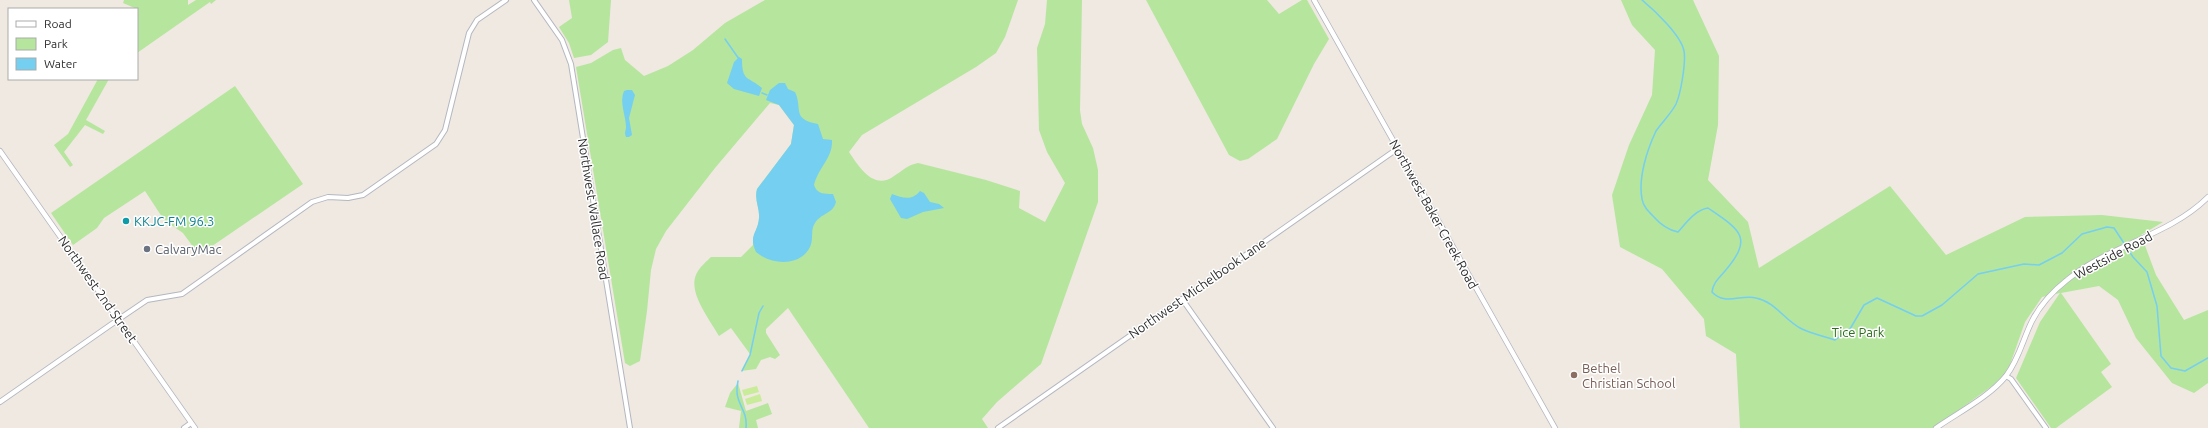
<svg xmlns="http://www.w3.org/2000/svg" width="2208" height="428" viewBox="0 0 2208 428" font-family="Ubuntu,sans-serif">
<style>
.green{fill:#b6e59e}
.pitch{fill:#c9ec9a}
.water{fill:#75cff0}
.lines{fill:none;stroke-linecap:round;stroke-linejoin:round}
.stream{stroke:#75cff0;stroke-width:1.5}
.tertiary-casing{stroke:#b4b7c1;stroke-width:6}
.secondary-casing{stroke:#b4b7c1;stroke-width:6}
.tertiary{stroke:#fff;stroke-width:4}
.secondary{stroke:#fff;stroke-width:4.5}
.culture-dot{fill:#0f9aa8;stroke:#fff;stroke-width:1.5}
.worship-dot{fill:#6b7280;stroke:#fff;stroke-width:1.5}
.education-dot{fill:#8d6e63;stroke:#fff;stroke-width:1.5}
.labels{text-anchor:middle;dominant-baseline:central;stroke-width:3;stroke-linejoin:round;paint-order:stroke}
.street-label{font-size:13px;fill:#2e2e2e;stroke:#fff}
.culture-label{font-size:13px;fill:#0d838f;stroke:#fff;text-anchor:start}
.worship-label{font-size:13px;fill:#5b616d;stroke:#fff;text-anchor:start}
.park-label{font-size:13px;fill:#2c6e1b;stroke:#fff}
.education-label{font-size:13px;fill:#785e54;stroke:#fff;text-anchor:start}
</style>
<rect width="100%" height="100%" fill="#efe9e1"/>
<g class="green">
<polygon points="124,0 188,0 188,5 196,0 216,0 211,4 210,2 137,53 137,9 123,3"/>
<polygon points="569,0 611,0 608,42 591,55 574,58 569,43 559,27 572,18"/>
<path d="M 765,0 L 1018,0 L 1005,37 L 996,53 L 976,67 L 862,135 L 849,152 C 859,167 874,191 894,176 C 904,170 907,165 918,163 L 986,180 L 1020,191 L 1019,208 L 1045,222 L 1065,183 L 1047,152 L 1039,130 L 1037,48 L 1045,24 L 1047,0 L 1082,0 L 1080,110 L 1082,124 L 1093,148 L 1098,170 L 1098,202 L 1041,364 L 997,402 L 982,419 L 988,428 L 869,428 L 788,308 L 766,329 L 766,333 L 780,355 L 775,359 L 770,357 L 761,360 L 756,369 L 741,371 L 750,354 L 731,328 L 719,336 C 710,319 685,290 698,271 C 701,266 707,261 711,257 L 741,257 L 753,245 C 752,235 759,227 759,218 C 760,208 754,200 757,189 L 791,144 L 794,125 L 779,105 L 770,103 L 715,168 L 666,231 L 656,249 L 651,270 L 647,311 L 640,361 L 630,366 L 625,363 L 576,67 L 591,63 L 613,50 L 621,48 L 625,60 L 644,76 L 668,66 L 693,50 L 725,23 Z"/>
<polygon points="1146,0 1267,0 1279,14 1302,0 1307,0 1329,39 1314,64 1277,139 1248,159 1240,161 1229,155"/>
<polygon points="1621,0 1693,0 1719,56 1718,125 1708,180 1748,222 1759,268 1890,186 1946,255 2025,217 2102,215 2163,222 2141,235 2156,275 2184,320 2208,310 2208,383 2194,393 2172,383 2136,338 2118,300 2099,286 2061,293 2111,364 2101,372 2112,387 2056,428 2051,428 2016,378 2040,322 2060,293 2042,297 2025,322 2006,376 1934,428 1740,428 1736,354 1706,336 1704,319 1662,269 1620,247 1612,195 1629,145 1652,95 1655,50 1632,25"/>
<polygon points="98,79 109,79 86,120 105,131 103,134 85,125 64,152 73,165 70,167 54,145 68,134"/>
<polygon points="235,86 303,184 199,255 183,233 164,220 145,191 104,218 97,228 73,245 51,213"/>
<polygon points="738,383 746,411 768,403 772,414 756,420 758,428 739,428 741,411 725,407 730,393"/>
</g>
<g class="pitch">
<polygon points="757,386 759,392 744,396 742,390"/>
<polygon points="760,394 762,401 747,405 745,399"/>
</g>
<g class="water">
<path d="M 739,57 L 742,59 C 742,82 748,76 762,88 L 759,96 L 734,89 L 727,83 L 734,62 Z"/>
<path d="M 779,83 L 785,83 L 788,89 L 795,92 C 803,109 791,119 818,124 L 823,139 L 832,140 C 833,158 818,168 814,185 C 817,194 824,194 833,194 L 836,202 C 833,214 821,213 815,223 C 810,230 814,239 810,247 C 800,267 771,265 756,252 C 748,235 758,233 759,218 C 760,208 754,200 757,189 L 791,144 L 794,125 L 779,105 L 766,100 L 770,90 Z"/>
<path d="M 627,90 L 632,90 L 635,95 L 629,118 L 632,135 L 629,137 L 626,137 C 624,132 626,131 626,127 C 626,116 619,102 624,91 Z"/>
<path d="M 920,191 L 924,193 L 930,202 L 939,204 L 944,208 L 923,212 L 907,219 L 901,218 L 890,199 L 892,194 C 903,198 912,201 920,191 Z"/>
</g>
<g class="lines">
<g class="stream">
<path d="M 1642,0 C 1654,10 1681,35 1684,51 C 1686,62 1681,93 1676,104 C 1671,114 1662,122 1656,131 C 1647,150 1638,178 1642,199 C 1643,206 1648,211 1653,216 C 1660,224 1667,230 1678,232 C 1686,223 1695,210 1708,208 C 1740,230 1754,237 1725,271 C 1719,278 1713,283 1712,292 C 1725,306 1741,294 1756,298 C 1776,302 1785,321 1802,329 C 1812,334 1824,336 1835,340 L 1850,329 L 1864,305 L 1877,298 L 1916,316 L 1922,316 L 1942,305 L 1978,274 L 2024,264 L 2039,265 L 2062,253 L 2082,234 L 2107,227 L 2114,228 L 2133,257 L 2147,272 L 2157,306 L 2161,356 L 2171,368 L 2185,371 L 2208,358"/>
<polyline points="725,39 739,59 738,57"/>
<polyline points="762,93 767,95"/>
<polyline points="742,371 750,355 759,313 763,306"/>
<path d="M 738,381 C 733,405 748,407 746,428"/>
</g>
<defs>
<g id="tertiary">
<polyline points="534,0 562,40 571,64 630,428"/>
<polyline points="1182,299 1273,428"/>
<polyline points="119,319 147,300 182,294 312,202 328,197 348,198 363,195 436,144 445,130 469,33 477,20 506,0"/>
<polyline points="2006,376 2011,379 2046,428"/>
<polyline points="184,428 191,423"/>
<polyline points="998,428 1397,149"/>
</g>
<g id="secondary">
<polyline points="1314,0 1555,428"/>
<polyline points="0,151 195,428"/>
<polyline points="0,402 119,319"/>
<path d="M 1936,428 C 1959,412 1989,397 2006,376 C 2019,359 2023,339 2032,321 C 2040,305 2053,291 2067,280 C 2109,245 2169,236 2208,197"/>
</g>
</defs>
<use href="#tertiary" class="tertiary-casing"/>
<use href="#secondary" class="secondary-casing"/>
<use href="#tertiary" class="tertiary"/>
<use href="#secondary" class="secondary"/>
</g>
<circle class="culture-dot" cx="126" cy="221" r="4"/>
<circle class="worship-dot" cx="147" cy="249" r="4"/>
<circle class="education-dot" cx="1574" cy="375" r="4"/>
<g class="labels">
<g class="street-label">
<text transform="translate(594 209) rotate(81)">Northwest Wallace Road</text>
<text transform="translate(1434 214) rotate(61)">Northwest Baker Creek Road</text>
<text transform="translate(2113 255) rotate(-28)">Westside Road</text>
<text transform="translate(1197 288) rotate(-35)">Northwest Michelbook Lane</text>
<text transform="translate(98 289) rotate(55)">Northwest 2nd Street</text>
</g>
<g class="culture-label">
<text x="134" y="221">KKJC-FM 96.3</text>
</g>
<g class="worship-label">
<text x="155" y="249">CalvaryMac</text>
</g>
<g class="park-label">
<text x="1858" y="332">Tice Park</text>
</g>
<g class="education-label">
<text x="1582" y="368">Bethel<tspan x="1582" dy="15">Christian School</tspan></text>
</g>
</g>
<rect x="8" y="8" width="130" height="72" fill="#ffffff" stroke="#ababab"/>
<rect x="16" y="21" width="20" height="6" fill="#ffffff" stroke="#ababab"/>
<text x="44" y="28" font-size="12" fill="#2e2e2e">Road</text>
<rect x="16" y="38" width="20" height="12" fill="#b6e59e" stroke="#ababab"/>
<text x="44" y="48" font-size="12" fill="#2e2e2e">Park</text>
<rect x="16" y="58" width="20" height="12" fill="#75cff0" stroke="#ababab"/>
<text x="44" y="68" font-size="12" fill="#2e2e2e">Water</text>
</svg>
